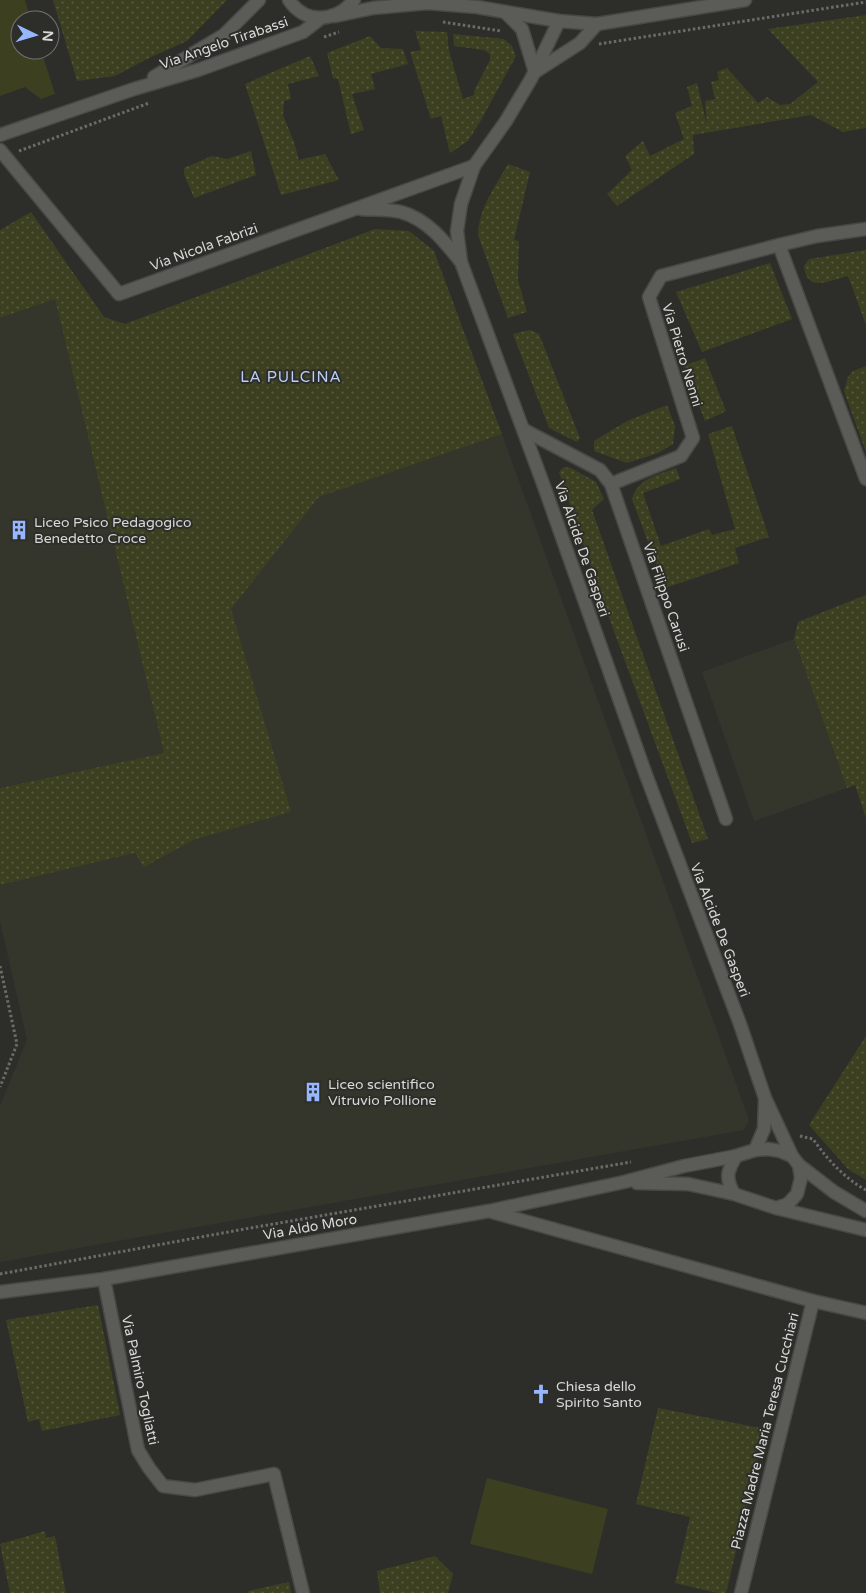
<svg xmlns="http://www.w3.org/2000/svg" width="866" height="1593" viewBox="0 0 866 1593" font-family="'Varela Round',sans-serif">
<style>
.built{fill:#34362c}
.grass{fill:url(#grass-dots)}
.garden{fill:#3c4021}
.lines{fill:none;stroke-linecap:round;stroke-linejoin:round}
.minor-casing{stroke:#484945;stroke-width:15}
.path{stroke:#6b6c68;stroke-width:3;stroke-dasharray:2.5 2.5;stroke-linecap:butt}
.minor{stroke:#5b5c57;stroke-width:12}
.labels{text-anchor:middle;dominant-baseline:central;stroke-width:4;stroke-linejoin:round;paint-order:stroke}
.street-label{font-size:14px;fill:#d8d9d6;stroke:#2d2e2a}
.poi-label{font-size:14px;fill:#d8d9d6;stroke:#2d2e2a;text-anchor:start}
.neighbourhood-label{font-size:15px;letter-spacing:1px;fill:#bccff7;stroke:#2d2e2a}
</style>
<defs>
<pattern id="grass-dots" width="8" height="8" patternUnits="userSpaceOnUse" patternTransform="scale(1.25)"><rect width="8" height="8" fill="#3c4021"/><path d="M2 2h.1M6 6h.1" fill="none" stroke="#575b40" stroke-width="1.8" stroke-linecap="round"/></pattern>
</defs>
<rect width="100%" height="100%" fill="#2d2e2a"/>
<g class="built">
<polygon points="55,299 164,753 0,788 0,318"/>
<polygon points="502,434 749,1120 744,1130 0,1262 0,1106 27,1040 0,921 0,885 135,853 144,867 196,839 290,812 230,609 319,497"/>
<polygon points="794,639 847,788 754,821 702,672"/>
</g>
<g class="grass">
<polygon points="53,0 227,0 187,41 151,57 115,76 77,81"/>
<polygon points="866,15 866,128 843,132 811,115 693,135 694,154 617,206 607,194 632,170 625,156 643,141 650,156 684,139 675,113 692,106 687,87 697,83 707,125 705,101 715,99 711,82 719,80 717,72 727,68 758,103 767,97 780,105 790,104 818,82 768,29"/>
<polygon points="415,31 447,32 449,51 463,99 474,95 474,91 490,60 490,54 484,50 454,46 453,34 504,39 512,46 516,56 480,122 468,141 450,153 441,116 431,119 410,52 421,50"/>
<polygon points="370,36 381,48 403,49 408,64 371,74 375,89 352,94 364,130 351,134 338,79 333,78 327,53"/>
<polygon points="310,56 319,76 288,84 291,99 284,101 283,115 294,142 299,160 325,154 339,180 281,195 245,84"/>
<polygon points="251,151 256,175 194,198 184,174 184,168 212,156 227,159"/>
<path d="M 508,164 L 530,172 L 514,240 L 519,241 L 518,280 L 527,312 L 508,318 L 478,235 C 479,208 495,187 508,164 Z"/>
<polygon points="31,212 104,317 125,324 375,229 409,231 434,251 502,434 319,497 231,609 291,812 196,839 144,867 135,853 0,885 0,788 164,753 55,299 0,318 0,230"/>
<path d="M 866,250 L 866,325 L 848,276 C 830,280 807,294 804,266 L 809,259 Z"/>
<polygon points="770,263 792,319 702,352 676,292"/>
<polygon points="530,330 539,334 580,438 577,442 549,428 513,334"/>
<polygon points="705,358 726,411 705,421 684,366"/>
<polygon points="866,366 866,452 844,391 848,377 853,371"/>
<polygon points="667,405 675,426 673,444 658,453 627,463 594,451 594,441 627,421"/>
<path d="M 732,426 L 769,537 L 735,548 L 739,563 L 665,588 L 632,499 C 638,478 658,475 676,468 L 680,479 L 643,493 L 661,546 L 709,529 L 712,535 L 735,529 L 708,434 Z"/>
<polygon points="564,467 571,468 596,482 604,499 592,510 708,839 692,843 601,596 559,472"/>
<polygon points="866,595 866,818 855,785 847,788 794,639 798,622"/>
<polygon points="866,1036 866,1180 848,1169 809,1125"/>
<polygon points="98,1305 120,1415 42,1431 39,1419 28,1422 6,1320"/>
<polygon points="658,1408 765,1429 726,1593 717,1593 675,1583 690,1517 636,1504"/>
<polygon points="45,1531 46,1538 55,1536 66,1593 10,1593 0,1544"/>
<polygon points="435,1556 453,1574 448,1593 380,1593 377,1571"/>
<polygon points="289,1582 291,1593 248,1593 248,1591"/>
</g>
<g class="garden">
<polygon points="0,0 25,0 31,20 20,20 20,50 41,50 55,94 41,99 25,87 0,96"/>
<polygon points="487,1478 608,1509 592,1574 470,1544"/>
</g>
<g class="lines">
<defs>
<g id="minor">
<path d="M 289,0 C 305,25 337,22 354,0"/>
<polyline points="505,12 522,29 535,72"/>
<polyline points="335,16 373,8 427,3 477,7 559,21 597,24 745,0"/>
<polyline points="559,21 531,79 506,121 474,166 461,204 457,231 461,262 545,489 646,775 740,1024 765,1098 792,1156"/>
<polyline points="535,72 580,43 597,24"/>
<polyline points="154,77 224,35 259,0"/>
<polyline points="0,135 134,89 198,70 303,32 321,18"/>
<polyline points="0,150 119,294 474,166"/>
<path d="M 361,209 C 373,210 388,209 401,212 C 427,219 445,242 461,262"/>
<polyline points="779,245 866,479"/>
<polyline points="524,430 600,470 611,484 726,819"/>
<polyline points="611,484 681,456 693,438 649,297 661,276 779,245 817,236 866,229"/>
<polyline points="755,1150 764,1129 765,1101"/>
<polyline points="799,1165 834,1192 866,1211"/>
<path d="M 637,1183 L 688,1184 L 734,1194 L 776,1208 L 788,1204 L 797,1194 L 801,1178 L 799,1165 L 792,1156 L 780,1151 L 768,1149 L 755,1150 L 736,1156 C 727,1172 725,1177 734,1194"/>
<polyline points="776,1208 866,1230"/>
<polyline points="492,1212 813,1301"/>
<polyline points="104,1279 138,1450 149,1468 163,1486 195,1490 274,1474 303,1593"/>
<polyline points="0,1292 104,1279 489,1211 624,1182 684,1166 736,1156"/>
<polyline points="741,1593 813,1301 866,1313"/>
</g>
</defs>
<use href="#minor" class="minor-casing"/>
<g class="path">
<polyline points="443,22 501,31"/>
<polyline points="324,37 339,32"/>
<polyline points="599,44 866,2"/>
<polyline points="19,151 149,103"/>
<polyline points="0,966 17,1044 0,1087"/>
<path d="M 800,1136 L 813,1139 C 827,1159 844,1178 866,1190"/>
<polyline points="0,1274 239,1230 631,1162"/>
</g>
<use href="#minor" class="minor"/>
</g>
<defs>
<symbol id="building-bare" viewBox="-9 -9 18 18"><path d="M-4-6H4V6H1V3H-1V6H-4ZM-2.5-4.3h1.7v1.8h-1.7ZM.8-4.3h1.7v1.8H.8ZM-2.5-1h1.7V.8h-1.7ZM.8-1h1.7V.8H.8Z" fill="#96b6fd" stroke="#2d2e2a" stroke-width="2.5" paint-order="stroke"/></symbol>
<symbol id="church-bare" viewBox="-9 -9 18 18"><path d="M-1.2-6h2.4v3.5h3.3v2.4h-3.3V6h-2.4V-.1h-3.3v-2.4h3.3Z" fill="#96b6fd" stroke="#2d2e2a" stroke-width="2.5" paint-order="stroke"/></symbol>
</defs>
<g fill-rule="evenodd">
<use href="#building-bare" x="5" y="516" width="28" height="28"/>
<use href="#building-bare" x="299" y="1078" width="28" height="28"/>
<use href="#church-bare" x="527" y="1380" width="28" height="28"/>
</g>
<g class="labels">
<g class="street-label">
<text transform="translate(224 43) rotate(-19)">Via Angelo Tirabassi</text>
<text transform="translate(204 247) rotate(-20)">Via Nicola Fabrizi</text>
<text transform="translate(682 355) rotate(73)">Via Pietro Nenni</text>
<text transform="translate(582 549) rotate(71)">Via Alcide De Gasperi</text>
<text transform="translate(666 597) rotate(71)">Via Filippo Carusi</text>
<text transform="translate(720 930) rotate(69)">Via Alcide De Gasperi</text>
<text transform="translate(310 1227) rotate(-10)">Via Aldo Moro</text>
<text transform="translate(140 1380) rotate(78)">Via Palmiro Togliatti</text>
<text transform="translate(765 1431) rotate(-76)">Piazza Madre Maria Teresa Cucchiari</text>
</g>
<g class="poi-label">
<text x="34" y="522">Liceo Psico Pedagogico<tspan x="34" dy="16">Benedetto Croce</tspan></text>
<text x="328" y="1084">Liceo scientifico<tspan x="328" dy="16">Vitruvio Pollione</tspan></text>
<text x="556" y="1386">Chiesa dello<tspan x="556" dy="16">Spirito Santo</tspan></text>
</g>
<g class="neighbourhood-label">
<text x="291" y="377">LA PULCINA</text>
</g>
</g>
<g transform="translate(35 35) rotate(95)"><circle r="24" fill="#2d2e2a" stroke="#71726f"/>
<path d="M0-4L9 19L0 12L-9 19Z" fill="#96b6fd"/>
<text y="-8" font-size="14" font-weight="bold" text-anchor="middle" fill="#d8d9d6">N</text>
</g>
</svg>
